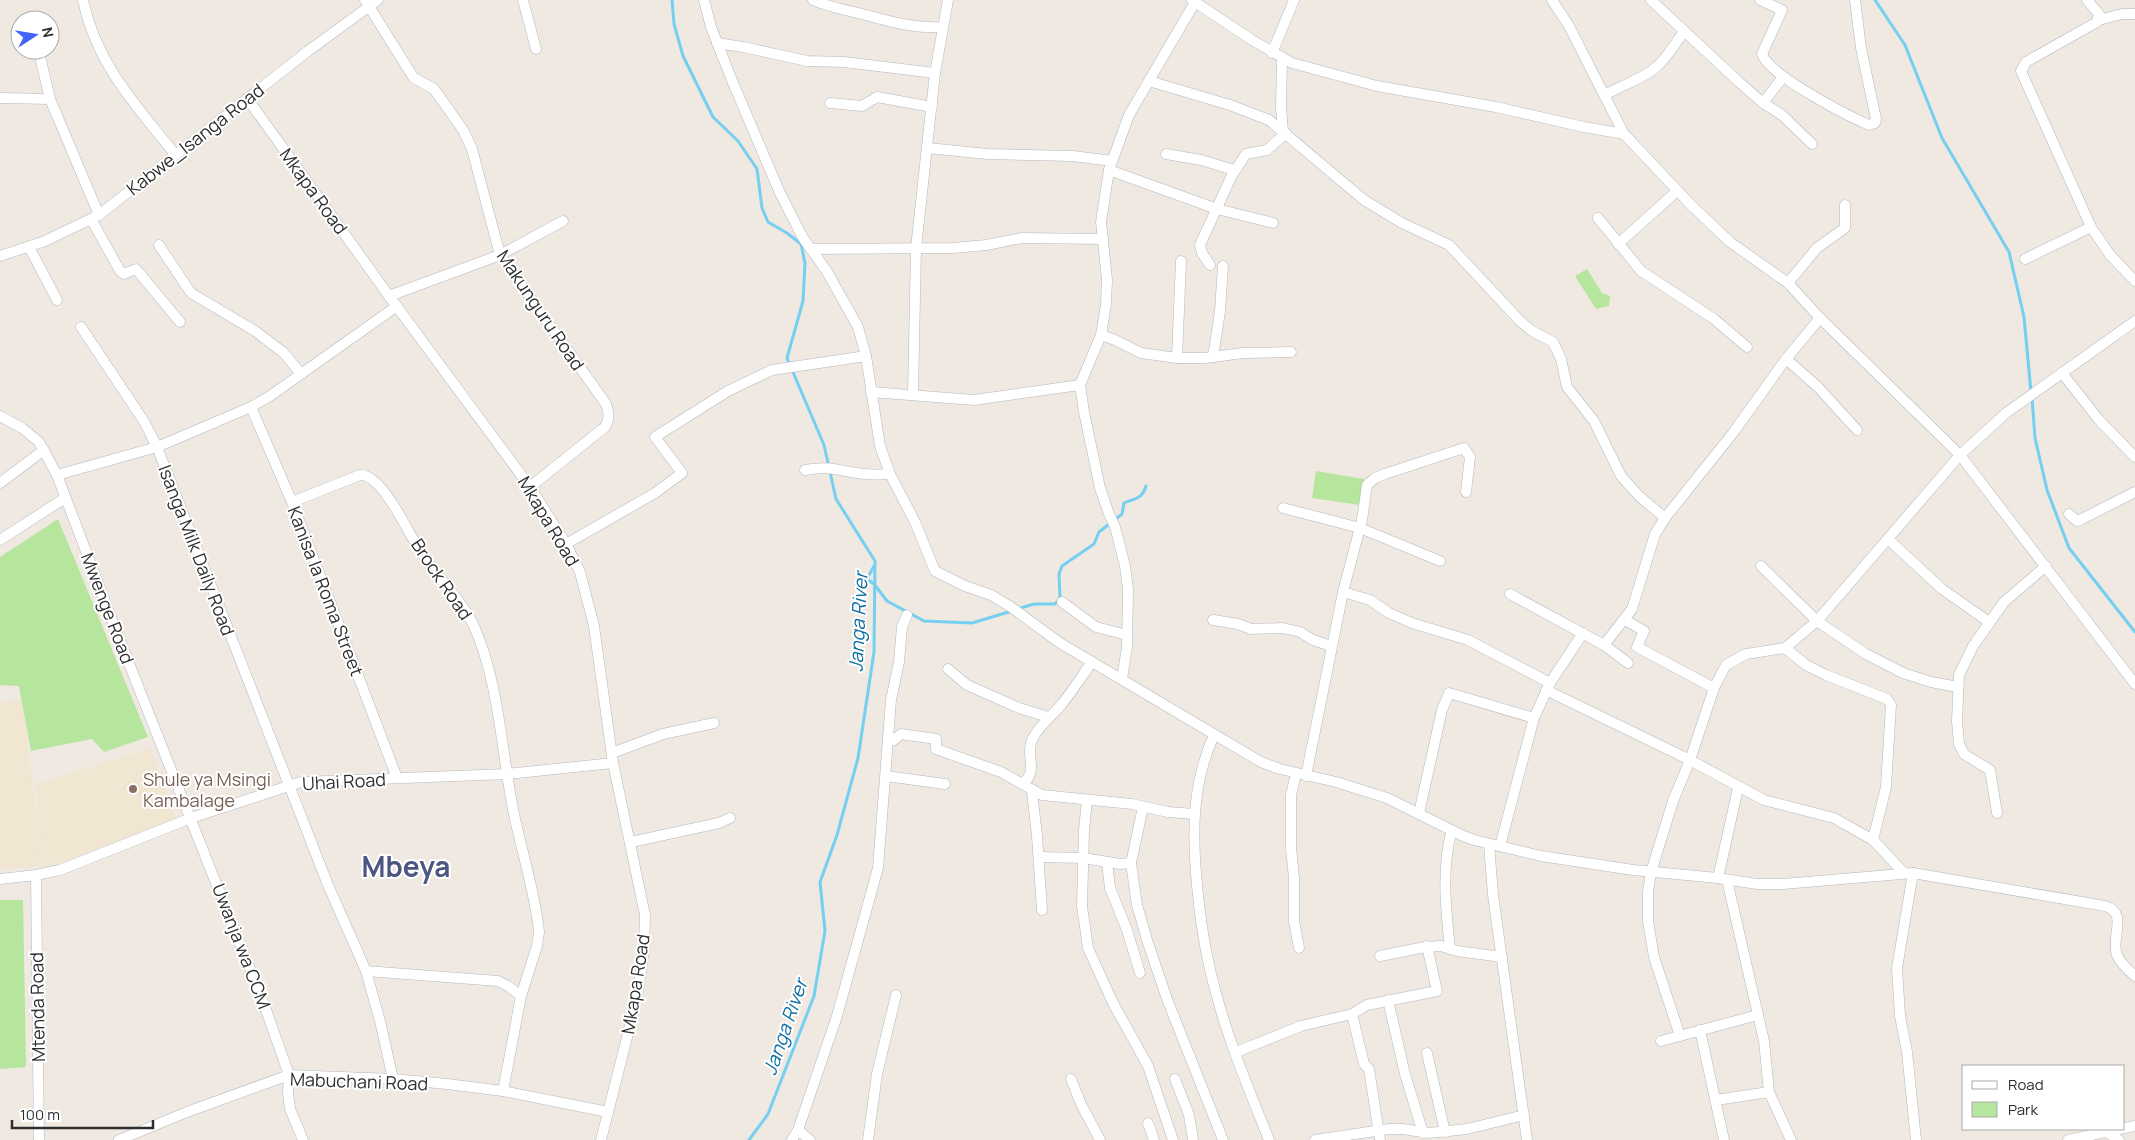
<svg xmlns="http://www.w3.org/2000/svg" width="2135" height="1140" viewBox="0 0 2135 1140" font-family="Manrope,sans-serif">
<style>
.education{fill:#f0e6d1}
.green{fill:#b6e59e}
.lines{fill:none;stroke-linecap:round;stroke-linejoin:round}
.stream{stroke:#75cff0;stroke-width:3}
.minor-casing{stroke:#b4b7c1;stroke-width:11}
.minor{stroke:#fff;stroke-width:10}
.education-dot{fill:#8d6e63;stroke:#fff;stroke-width:2}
.labels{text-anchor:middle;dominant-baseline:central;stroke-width:4;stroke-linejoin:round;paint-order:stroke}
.street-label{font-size:18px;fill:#2e2e2e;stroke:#fff}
.education-label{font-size:18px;fill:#785e54;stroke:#fff;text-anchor:start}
.water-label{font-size:19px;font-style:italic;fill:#0d6fa3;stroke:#fff}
.town-label{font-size:28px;font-weight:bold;fill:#4d5680;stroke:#fff}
</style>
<rect width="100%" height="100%" fill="#efe9e1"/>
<g class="education">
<polygon points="23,700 42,867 0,868 0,702"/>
<polygon points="150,748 177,823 43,868 35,785"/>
</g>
<g class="green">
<polygon points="1587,269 1602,293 1610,296 1609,306 1596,309 1575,276"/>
<polygon points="1316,471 1364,479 1360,505 1312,498"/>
<polygon points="58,519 148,737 104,752 92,739 31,751 19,686 0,685 0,557"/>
<polygon points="0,900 23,900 26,1067 0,1069"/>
</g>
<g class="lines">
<g class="stream">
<polyline points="672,0 674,24 683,56 713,117 738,141 757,169 762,208 768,222 787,233 801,244 805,263 803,301 787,358 824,445 836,499 875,561 874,652 858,758 837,835 820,882 825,931 814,996 768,1114 749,1140"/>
<polyline points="1875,0 1905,45 1942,138 2009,252 2024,317 2031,392"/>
<polyline points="2032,398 2035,438 2047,490 2069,548 2135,632"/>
<polyline points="874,566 867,579 874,584 887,601 924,621 972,623 1012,611"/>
<path d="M 1017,609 L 1034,604 L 1055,604 L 1060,598 L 1059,574 L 1062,566 L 1094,544 L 1099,532 L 1122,514 L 1124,503 C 1136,498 1142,499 1146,486"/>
</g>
<defs>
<g id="minor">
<path d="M 83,0 C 96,63 136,106 175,154"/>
<path d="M 365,0 L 410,72 L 414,78 L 434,89 L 463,130 L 472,149 L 500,255 L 606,404 C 609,413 610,418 605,427 L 530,487"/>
<polyline points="523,0 536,49"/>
<path d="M 704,0 L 711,27 L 731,78 L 780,193 L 803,238 L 826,270 L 858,327 L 866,356 L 880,446 L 890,474 L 915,522 L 935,571 L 965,586 L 991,595 L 1011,607 L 1060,643 L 1261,762 L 1280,769 L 1336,782 L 1387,798 L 1461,835 L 1474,840 L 1541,856 L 1633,870 L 1718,878 L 1757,884 L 1783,884 L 1913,873 L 2105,906 C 2129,913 2110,938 2117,955 C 2120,963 2128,970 2135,976"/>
<path d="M 813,0 C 829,7 845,10 862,14 C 889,21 914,29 943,27"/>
<polyline points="1192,0 1252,40 1292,63 1377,86 1496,107 1584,127 1624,134"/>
<polyline points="1552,0 1569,26 1624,134 1691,205 1730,242 1788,283 1820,318 1960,455 2135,684"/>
<polyline points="1651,0 1739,82 1763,103 1782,115 1812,144"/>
<path d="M 1760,0 L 1782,10 L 1762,54 C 1770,76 1846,115 1869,125 L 1875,123 L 1876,119 L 1861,48 L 1855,0"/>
<polyline points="2087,0 2099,14 2097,22 2026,62 2021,71 2091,227 2110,255 2135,281"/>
<polyline points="2099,20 2122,14 2135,14"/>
<polyline points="717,43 743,47 807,61 844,62 935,73"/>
<polyline points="39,52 50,99 99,215"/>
<polyline points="1272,53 1294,0"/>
<polyline points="1282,58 1281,108 1283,131"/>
<polyline points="1149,81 1230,105 1269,120 1364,200 1402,223 1449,245 1520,321 1532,331 1553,342 1561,359 1567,387 1594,421 1621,476 1639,496 1665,518"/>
<path d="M 1605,95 C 1620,86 1640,80 1654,69 C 1667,59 1674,44 1684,32"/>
<polyline points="0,98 50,99"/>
<polyline points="247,98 389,296 530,487 566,544 580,572 594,626 613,763 645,915 644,949 637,998 601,1140"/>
<polyline points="830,103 862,106 877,97 932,107"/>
<polyline points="1763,103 1783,77"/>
<polyline points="928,148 987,154 1073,156 1112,161"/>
<polyline points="1166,154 1201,160 1234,170"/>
<polyline points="1109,170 1217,209 1273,223"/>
<polyline points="1598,218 1641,271 1714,319 1747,347"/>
<polyline points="91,219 120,271 124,274 136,269 180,322"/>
<polyline points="1618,244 1677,191"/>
<polyline points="159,245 191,293 255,331 284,353 301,374"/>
<polyline points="29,247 57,300"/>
<polyline points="811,249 953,248 986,245 1022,238 1103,239"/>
<polyline points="0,256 45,241 99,215 308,51 378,0"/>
<polyline points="2025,259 2091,227"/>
<polyline points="1210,265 1202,253 1200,245 1232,175 1246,154 1267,150 1286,133"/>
<polyline points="1788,283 1817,248 1845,228 1845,205"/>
<polyline points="389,296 500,255 563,221"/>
<polyline points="81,327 145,423 157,447 328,885 366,971 380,1021 393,1079"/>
<polyline points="1101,335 1115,340 1141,353 1177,358 1205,358 1243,353 1291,352"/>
<polyline points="1213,357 1220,311 1223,266"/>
<polyline points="1177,358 1181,261"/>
<polyline points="1786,359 1818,387 1857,430"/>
<polyline points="2062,373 2099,420 2135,457"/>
<polyline points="871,392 974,400 1080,385"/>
<polyline points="913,394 916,248 935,73 948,0"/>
<polyline points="251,407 292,502 397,778"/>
<polyline points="0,416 22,428 39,442 57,475 117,633 265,1007 289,1075 288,1094 290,1109 303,1140"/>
<path d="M 805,470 C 832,465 841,472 865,474 C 873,475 882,474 890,474"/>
<polyline points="57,475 157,447 251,407 270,396 397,306"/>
<polyline points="0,483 44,450"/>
<path d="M 292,502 L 360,475 C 379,474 402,519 410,534 C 418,547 426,560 435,572 C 449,589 463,604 473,624 C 499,681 501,748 513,809 C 521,850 535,891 539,932 L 537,946 L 521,996 L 503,1091"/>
<polyline points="1283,508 1360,528 1440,561"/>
<polyline points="2069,514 2077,521 2082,519 2135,492"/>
<polyline points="1888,539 1942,589 1989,622"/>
<polyline points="0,540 65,498"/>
<polyline points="566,544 655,493 682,473 655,437 728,391 772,370 866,356"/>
<polyline points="1761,566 1817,621 1866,654 1903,673 1931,682 1958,687"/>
<polyline points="1343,592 1370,600 1389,613 1412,623 1468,640 1550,683"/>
<polyline points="1510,594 1604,645 1628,663"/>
<polyline points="1062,602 1096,627 1127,635"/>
<polyline points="1213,620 1238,624 1251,629 1283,628 1300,632 1313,640 1331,646"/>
<polyline points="1625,620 1644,631 1637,647 1714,688"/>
<polyline points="1604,645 1632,609 1655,534 1665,518 1733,433 1786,359 1820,318"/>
<polyline points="1785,648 1806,665 1826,675 1887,699 1891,705 1886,787 1873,840"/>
<polyline points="948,669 967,685 1019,708 1048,717"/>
<polyline points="1122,679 1127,647 1128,589 1125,566 1115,527 1109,514 1100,488 1084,412 1080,385 1101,335 1106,304 1107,280 1101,222 1109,170 1129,115 1195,2"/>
<polyline points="1546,690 1690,760 1764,800 1834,818 1873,840 1904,873"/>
<path d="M 1214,735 C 1194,779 1192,825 1196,873 C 1199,913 1205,954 1216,993 C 1229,1043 1250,1092 1269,1140"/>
<polyline points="889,739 894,740 901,734 936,739 936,749 1001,772 1042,795 1132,804 1168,812 1194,814"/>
<polyline points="612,753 663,734 714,723"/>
<polyline points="1296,774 1291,795 1291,848 1294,878 1294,921 1299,948"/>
<polyline points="886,776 945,784"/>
<polyline points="1306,776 1343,592 1362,520 1367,485 1375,478 1385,474 1464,448 1470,457 1466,492"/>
<path d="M 1023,783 C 1039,771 1025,756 1032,740 C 1039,725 1052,716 1062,704 C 1073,690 1082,676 1092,662"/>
<polyline points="1032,791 1037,836 1042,910"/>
<polyline points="1087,800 1084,830 1082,906 1088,948 1113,1003 1148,1066 1173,1140"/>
<polyline points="1143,807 1131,863 1137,905 1147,940 1167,999 1223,1140"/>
<polyline points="1419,813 1442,710 1449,693 1534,718"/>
<polyline points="1997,813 1990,770 1964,754 1959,744 1957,721 1959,675 1973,646 2004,602 2046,566"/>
<polyline points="631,842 719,823 730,818"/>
<polyline points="1489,844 1493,895 1527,1140"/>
<polyline points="1500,846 1534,718 1550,683 1583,633"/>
<polyline points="1039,857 1083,858 1120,864 1131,863"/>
<polyline points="1107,862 1110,888 1127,930 1140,973"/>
<polyline points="1913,873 1897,968 1900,1016 1907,1052 1916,1140"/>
<polyline points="36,875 39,1140"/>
<polyline points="1718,878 1738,788"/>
<polyline points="0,879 36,875 60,870 191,818 301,782 507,774 613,763"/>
<polyline points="1727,880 1764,1041 1769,1092 1791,1140"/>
<path d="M 1450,949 C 1446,910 1441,867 1452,830"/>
<polyline points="1380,956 1425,947 1441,946 1457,951 1502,957"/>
<polyline points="366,971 498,981 508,986 521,996"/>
<polyline points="1388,1000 1405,1074 1423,1133"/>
<polyline points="1352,1014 1364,1064 1369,1069 1380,1140"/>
<polyline points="1700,1030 1724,1140"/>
<polyline points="1680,1036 1654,957 1648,921 1648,892 1651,872 1673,801 1690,760 1714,688 1726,665 1746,654 1785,648 1817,621 1960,455 2006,413 2135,321"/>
<polyline points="1661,1041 1758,1015"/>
<polyline points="1236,1052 1301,1026 1352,1014 1367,1005 1437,991 1427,946"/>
<polyline points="1427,1053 1445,1132"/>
<polyline points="1071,1079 1081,1104 1100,1140"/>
<polyline points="1175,1079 1189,1115 1193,1140"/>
<polyline points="1716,1100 1769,1092"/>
<polyline points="1148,1123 1154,1140"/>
<polyline points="798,1130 810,1140"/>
<polyline points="2106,1132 2119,1140"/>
<polyline points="119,1140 187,1112 289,1075 393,1079 447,1084 503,1091 608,1112"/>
<polyline points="792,1140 798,1130 837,1016 878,868 891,700 899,662 902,627 907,615"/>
<polyline points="868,1140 877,1074 896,995"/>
<polyline points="1315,1140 1389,1129 1403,1129 1429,1133 1467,1129 1524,1115"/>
<polyline points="2068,1140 2135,1126"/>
</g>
</defs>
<use href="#minor" class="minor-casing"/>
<use href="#minor" class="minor"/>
</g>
<circle class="education-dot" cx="133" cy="789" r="5"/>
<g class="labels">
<g class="street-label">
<text transform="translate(195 139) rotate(-38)">Kabwe_Isanga Road</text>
<text transform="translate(314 191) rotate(54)">Mkapa Road</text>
<text transform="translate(541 310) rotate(56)">Makunguru Road</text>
<text transform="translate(549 521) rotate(59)">Mkapa Road</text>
<text transform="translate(197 550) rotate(69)">Isanga Milk Daily Road</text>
<text transform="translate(442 579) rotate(56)">Brock Road</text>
<text transform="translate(326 591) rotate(69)">Kanisa la Roma Street</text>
<text transform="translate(108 608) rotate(69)">Mwenge Road</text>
<text transform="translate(344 781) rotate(-3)">Uhai Road</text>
<text transform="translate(242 946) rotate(69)">Uwanja wa CCM</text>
<text transform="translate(635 984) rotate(-81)">Mkapa Road</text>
<text transform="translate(37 1007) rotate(-91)">Mtenda Road</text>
<text transform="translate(359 1081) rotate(2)">Mabuchani Road</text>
</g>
<g class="education-label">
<text x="143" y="779">Shule ya Msingi<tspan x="143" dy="21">Kambalage</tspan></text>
</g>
<g class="water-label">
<text transform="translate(858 622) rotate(-87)">Janga River</text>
<text transform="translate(785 1027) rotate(-71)">Janga River</text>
</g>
<g class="town-label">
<text x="406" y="866">Mbeya</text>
</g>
</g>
<rect x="1962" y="1065" width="162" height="65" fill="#ffffff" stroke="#ababab"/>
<rect x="1972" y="1081" width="25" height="8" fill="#ffffff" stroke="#ababab"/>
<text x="2008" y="1090" font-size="15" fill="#2e2e2e">Road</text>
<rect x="1972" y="1102" width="25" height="15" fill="#b6e59e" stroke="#ababab"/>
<text x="2008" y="1115" font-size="15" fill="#2e2e2e">Park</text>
<g transform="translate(35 35) rotate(78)"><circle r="24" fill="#ffffff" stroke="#ababab"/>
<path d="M0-4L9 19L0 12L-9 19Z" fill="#4264fb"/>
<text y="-8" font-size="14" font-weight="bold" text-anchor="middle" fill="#2e2e2e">N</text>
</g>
<path d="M12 1120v8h141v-8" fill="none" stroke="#2e2e2e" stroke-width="2.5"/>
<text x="20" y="1120" font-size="15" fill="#2e2e2e" stroke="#ffffff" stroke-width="4" paint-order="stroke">100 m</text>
</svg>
